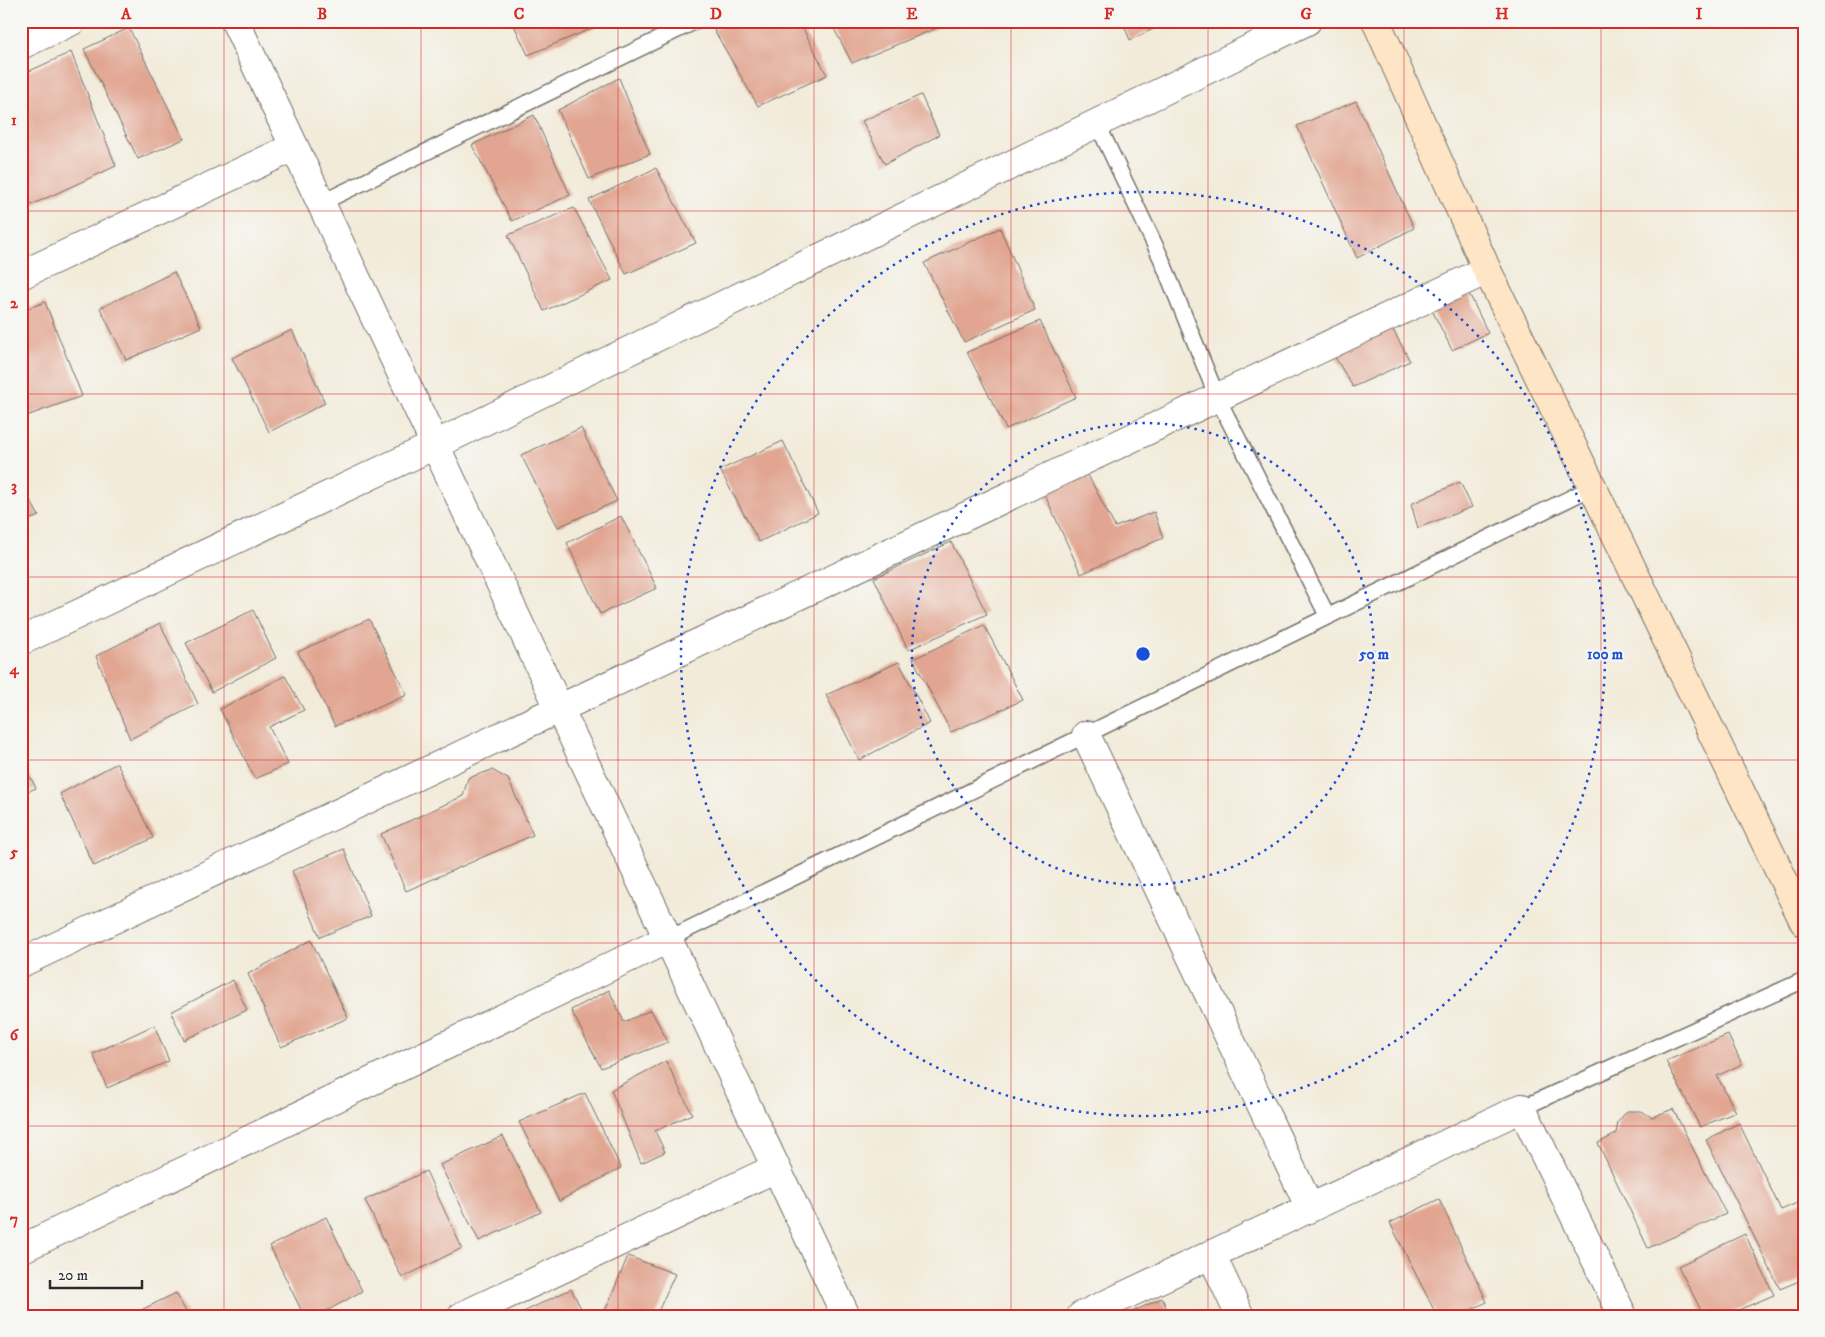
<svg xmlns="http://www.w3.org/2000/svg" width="1825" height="1337" viewBox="0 0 1825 1337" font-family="'IM FELL DW Pica',serif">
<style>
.building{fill:#e1a591}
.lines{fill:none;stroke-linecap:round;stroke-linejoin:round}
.service-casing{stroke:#716e68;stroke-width:18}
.minor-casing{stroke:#716e68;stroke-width:30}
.secondary-casing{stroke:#716e68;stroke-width:30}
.service{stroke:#fff;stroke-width:15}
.minor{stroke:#fff;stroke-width:28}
.secondary{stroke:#fee5c5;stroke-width:28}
.grid{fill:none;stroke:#d62828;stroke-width:1;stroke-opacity:0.55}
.ring{fill:none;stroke:#1d4ed8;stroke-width:2.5;stroke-dasharray:2.5 5}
.centre{fill:#1d4ed8;stroke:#f6f6f2;stroke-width:2.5}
.ring-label{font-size:15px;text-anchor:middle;font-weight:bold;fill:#1d4ed8;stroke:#f6f6f2;stroke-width:4.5;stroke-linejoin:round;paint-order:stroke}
.neatline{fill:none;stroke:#d62828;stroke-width:2}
.grid-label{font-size:16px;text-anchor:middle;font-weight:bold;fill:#d62828}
</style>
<rect width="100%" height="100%" fill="#f6f6f2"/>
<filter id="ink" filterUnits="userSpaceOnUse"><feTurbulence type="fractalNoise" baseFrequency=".02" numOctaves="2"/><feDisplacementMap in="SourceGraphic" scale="10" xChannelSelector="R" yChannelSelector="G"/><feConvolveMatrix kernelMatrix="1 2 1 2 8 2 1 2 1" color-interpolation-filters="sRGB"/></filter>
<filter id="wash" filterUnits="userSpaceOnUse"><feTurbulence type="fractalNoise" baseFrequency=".0096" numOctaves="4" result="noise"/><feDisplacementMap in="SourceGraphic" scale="20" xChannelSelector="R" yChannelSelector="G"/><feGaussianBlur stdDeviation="1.12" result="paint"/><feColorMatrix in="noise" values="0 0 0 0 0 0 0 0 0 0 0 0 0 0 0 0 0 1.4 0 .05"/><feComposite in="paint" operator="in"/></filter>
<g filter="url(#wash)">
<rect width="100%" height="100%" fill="#f2ebda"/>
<g id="blocks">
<g class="building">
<polygon points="512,21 596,21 598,26 528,55"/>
<polygon points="732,21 799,21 827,75 758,106 714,30"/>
<polygon points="830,21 954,21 852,63"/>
<polygon points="1122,21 1170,21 1130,40"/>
<polygon points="129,28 184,139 138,159 84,49"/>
<polygon points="71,52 116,166 31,205 21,185 21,75"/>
<polygon points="619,78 650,154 589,179 558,110"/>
<polygon points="921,95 939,135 885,164 862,121"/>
<polygon points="1356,101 1414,228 1357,258 1297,126"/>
<polygon points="534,115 570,195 512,221 472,145"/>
<polygon points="656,168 696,243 626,274 589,200"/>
<polygon points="574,208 612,280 544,311 508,235"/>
<polygon points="1000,228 1035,310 964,342 924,263"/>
<polygon points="174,272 201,327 126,360 100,308"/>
<polygon points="1467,289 1488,333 1452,350 1431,308"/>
<polygon points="45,302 82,396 21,418 21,311"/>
<polygon points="1040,321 1076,397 1006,429 967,352"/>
<polygon points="1392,328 1410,361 1353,387 1333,354"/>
<polygon points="292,330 325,403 269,432 232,358"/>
<polygon points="581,428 617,501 558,527 521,455"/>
<polygon points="783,441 818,513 759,542 720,470"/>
<polygon points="1086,471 1115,527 1154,512 1163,538 1081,574 1044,493"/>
<polygon points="1460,482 1472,507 1418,528 1411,504"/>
<polygon points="21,484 39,516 21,523"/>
<polygon points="621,516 657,588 600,614 567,543"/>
<polygon points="951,542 987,614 908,650 874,578"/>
<polygon points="253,610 276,658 212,692 186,643"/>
<polygon points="369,619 407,695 335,726 298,652"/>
<polygon points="160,623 198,704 130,739 96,656"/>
<polygon points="984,625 1023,700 951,732 913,659"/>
<polygon points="899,662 930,723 859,760 826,695"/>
<polygon points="285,676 304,710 269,727 288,764 255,779 220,709"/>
<polygon points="21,759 36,788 21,794"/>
<polygon points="117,763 153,838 94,866 60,794"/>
<polygon points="492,770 508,779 533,835 406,891 381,834 463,796 468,778"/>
<polygon points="344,849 371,916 320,937 292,871"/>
<polygon points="311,940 348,1018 281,1047 248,974"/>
<polygon points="233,980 247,1010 184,1040 171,1012"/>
<polygon points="609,990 624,1022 651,1010 668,1042 601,1068 571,1010"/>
<polygon points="154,1025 169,1061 107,1088 93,1054"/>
<polygon points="1728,1035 1742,1064 1717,1076 1736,1112 1700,1127 1666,1061"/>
<polygon points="666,1061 692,1114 655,1131 665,1152 641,1163 611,1090"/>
<polygon points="585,1093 621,1168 559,1201 519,1122"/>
<polygon points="1673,1109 1726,1214 1648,1248 1598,1143 1616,1134 1618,1122 1627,1111 1640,1111 1652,1117"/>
<polygon points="1739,1123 1781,1210 1804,1200 1804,1279 1780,1289 1706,1140"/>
<polygon points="503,1136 541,1212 479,1241 440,1165"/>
<polygon points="426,1171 462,1248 402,1278 365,1200"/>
<polygon points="1439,1199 1487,1302 1457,1316 1437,1316 1390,1223"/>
<polygon points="326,1217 362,1291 318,1316 304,1316 270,1246"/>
<polygon points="1745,1234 1774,1295 1724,1316 1704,1316 1678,1266"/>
<polygon points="628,1256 675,1274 656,1316 603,1316"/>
<polygon points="571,1289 585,1316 515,1316"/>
<polygon points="176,1293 188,1316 129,1316"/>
<polygon points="1162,1298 1170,1316 1123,1316"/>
</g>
</g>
</g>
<g filter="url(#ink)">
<use href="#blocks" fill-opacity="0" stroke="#716e68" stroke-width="1"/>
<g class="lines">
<defs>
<g id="service">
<polyline points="1097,123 1161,258 1217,397 1328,617"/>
<polyline points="321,203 696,21"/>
<polyline points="668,939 1593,487"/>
<polyline points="1522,1108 1804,980"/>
</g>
<g id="minor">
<polyline points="235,21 846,1316"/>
<polyline points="21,45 72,21"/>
<polyline points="21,275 294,147"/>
<polyline points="21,641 435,445 1307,21"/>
<polyline points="1086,735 1310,1208"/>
<polyline points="21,963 1487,270"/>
<polyline points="21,1249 668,939"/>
<polyline points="1211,1254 1240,1316"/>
<polyline points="462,1316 776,1168"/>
<polyline points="1081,1316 1522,1108 1623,1316"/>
</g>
<polyline id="secondary" points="1376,21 1487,270 1804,922"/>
</defs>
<use href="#service" class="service-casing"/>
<use href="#minor" class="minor-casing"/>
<use href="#secondary" class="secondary-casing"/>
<use href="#service" class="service"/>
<use href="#minor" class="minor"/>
<use href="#secondary" class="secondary"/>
</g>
</g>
<path class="grid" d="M 224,21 L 224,1316M 421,21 L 421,1316M 618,21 L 618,1316M 814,21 L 814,1316M 1011,21 L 1011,1316M 1208,21 L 1208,1316M 1404,21 L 1404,1316M 1601,21 L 1601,1316M 21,211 L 1804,211M 21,394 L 1804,394M 21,577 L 1804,577M 21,760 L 1804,760M 21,943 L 1804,943M 21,1126 L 1804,1126"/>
<g class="ring">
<circle cx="1143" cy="654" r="231"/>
<circle cx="1143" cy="654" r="462"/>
</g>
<circle cx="1143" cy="654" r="8" class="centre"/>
<g class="ring-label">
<text x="1374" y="659">50 m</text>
<text x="1605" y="659">100 m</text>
</g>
<rect width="1825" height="1337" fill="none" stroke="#f6f6f2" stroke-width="55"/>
<path d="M50 1280v8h92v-8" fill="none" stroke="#2b2b2b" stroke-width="2.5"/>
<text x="58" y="1280" font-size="15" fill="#2b2b2b" stroke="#f6f6f2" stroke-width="4" paint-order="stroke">20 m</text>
<rect x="28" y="28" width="1770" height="1282" class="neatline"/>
<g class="grid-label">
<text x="126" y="19">A</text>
<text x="322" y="19">B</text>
<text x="519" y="19">C</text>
<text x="716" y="19">D</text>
<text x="912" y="19">E</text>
<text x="1109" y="19">F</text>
<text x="1306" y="19">G</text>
<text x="1502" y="19">H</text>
<text x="1699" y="19">I</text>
<text x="14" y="125">1</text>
<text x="14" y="308">2</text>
<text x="14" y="491">3</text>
<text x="14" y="674">4</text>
<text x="14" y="857">5</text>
<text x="14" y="1040">6</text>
<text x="14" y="1224">7</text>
</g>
</svg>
